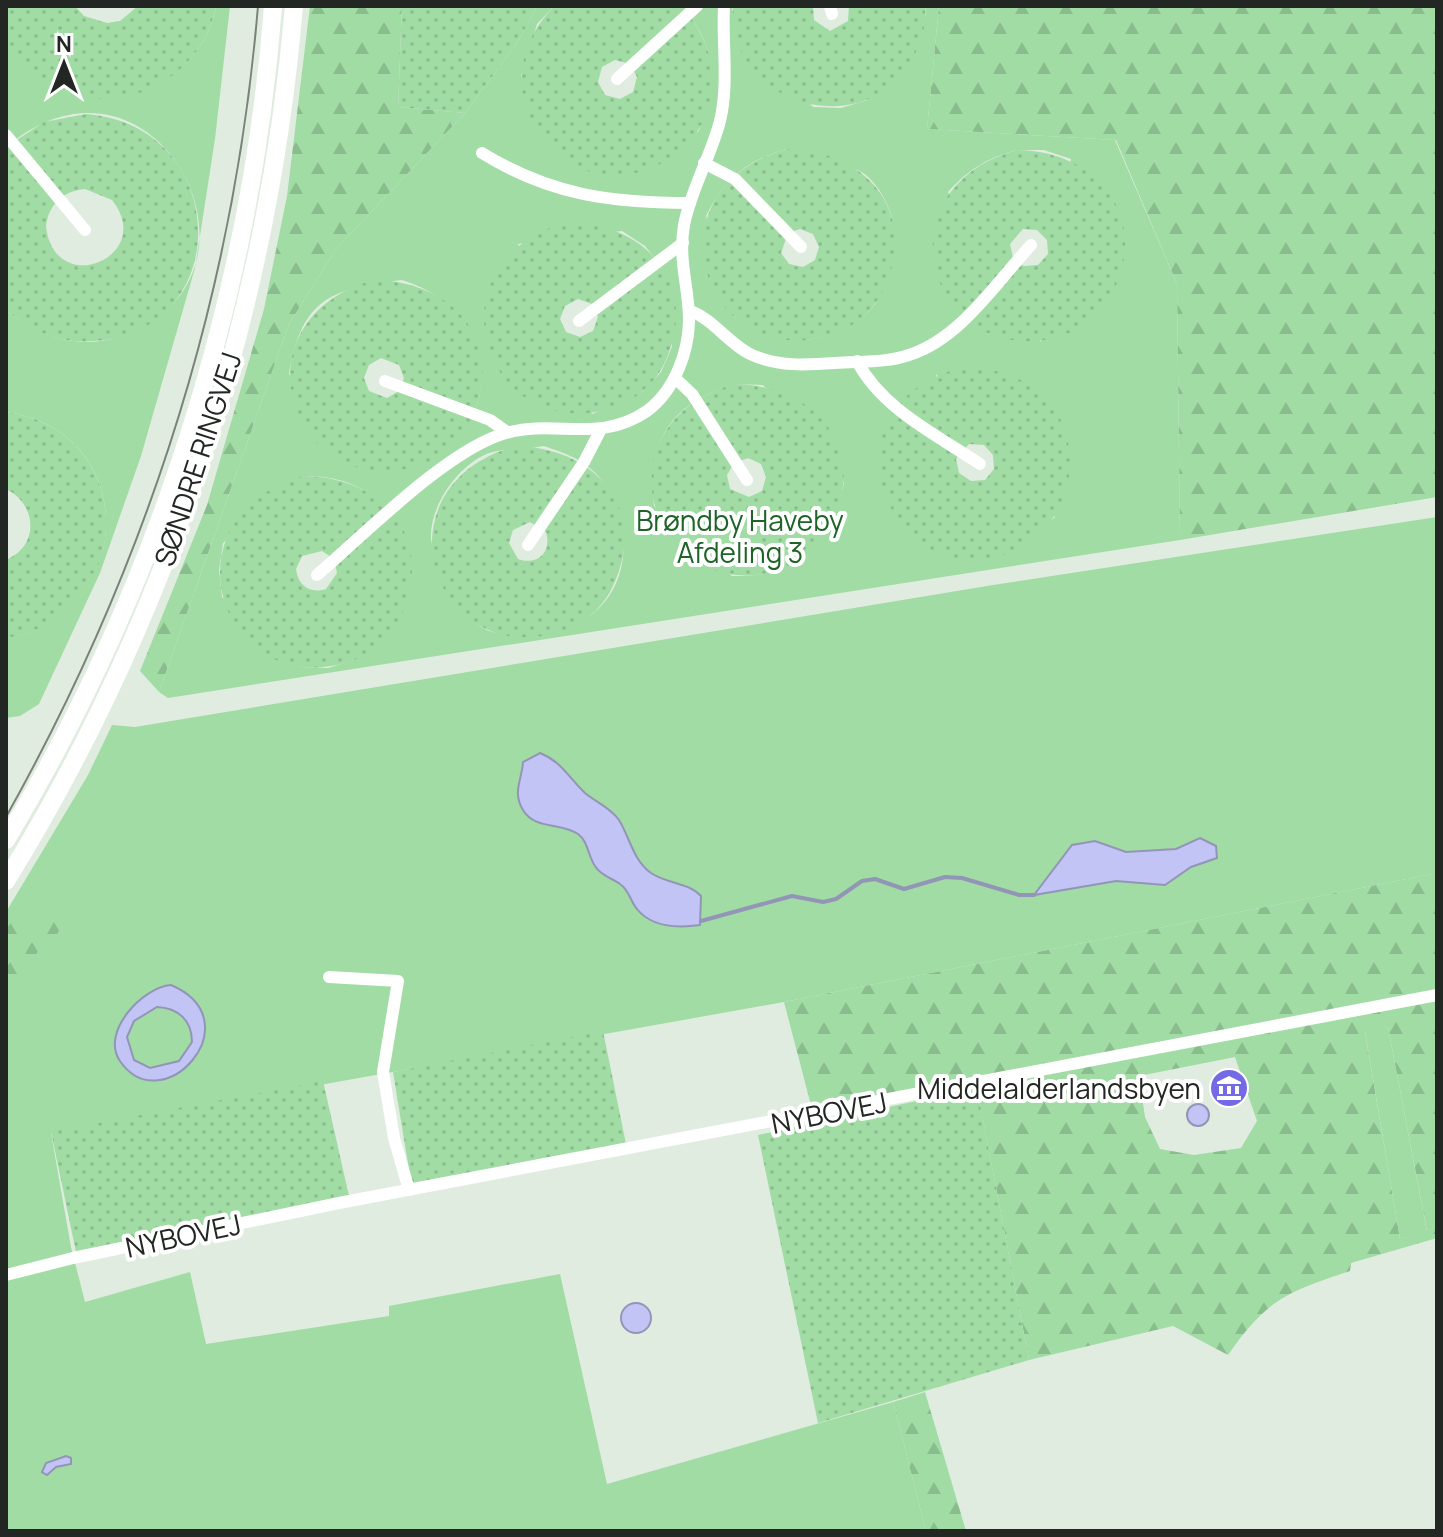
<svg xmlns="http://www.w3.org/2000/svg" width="1443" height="1537" viewBox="0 0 1443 1537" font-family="Manrope,sans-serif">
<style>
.grass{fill:#a1dca4;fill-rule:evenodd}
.forest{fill:url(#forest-firs);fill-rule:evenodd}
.garden{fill:url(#garden-dots);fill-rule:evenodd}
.water{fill:#c3c4f6;stroke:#9395b7;stroke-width:2;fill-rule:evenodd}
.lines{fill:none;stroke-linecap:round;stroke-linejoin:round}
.stream{stroke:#9395b7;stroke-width:4}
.street{stroke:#fff;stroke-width:12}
.primary{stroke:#fff;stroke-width:18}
.tram{stroke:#7a827a;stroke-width:2}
.labels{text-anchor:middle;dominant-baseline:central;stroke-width:8;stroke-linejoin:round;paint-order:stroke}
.street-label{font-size:28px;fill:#232723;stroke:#fff}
.park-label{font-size:28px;fill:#1e6427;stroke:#fff}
.poi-label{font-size:28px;fill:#232723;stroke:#fff;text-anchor:end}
</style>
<defs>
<pattern id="forest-firs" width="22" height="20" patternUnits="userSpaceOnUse" patternTransform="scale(2)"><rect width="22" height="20" fill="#a1dca4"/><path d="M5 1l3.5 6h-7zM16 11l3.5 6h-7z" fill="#8abd8d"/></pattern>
<pattern id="garden-dots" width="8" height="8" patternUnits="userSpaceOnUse" patternTransform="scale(2)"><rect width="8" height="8" fill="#a1dca4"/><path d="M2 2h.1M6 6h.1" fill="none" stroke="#8abd8d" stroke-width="1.8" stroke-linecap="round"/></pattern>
</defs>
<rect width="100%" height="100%" fill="#e0ece0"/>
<g class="grass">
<path d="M 216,6 L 230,6 L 215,139 L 195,268 L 141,456 L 100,573 L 39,704 L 20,716 L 6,718 L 6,638 C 139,614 140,430 6,412 L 6,310 C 37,336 78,350 118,337 C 292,281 156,21 6,147 L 6,43 C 59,130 197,107 216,6 Z"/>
<path d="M 537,6 L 554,6 L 537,24 L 521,76 L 698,132 C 721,85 716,46 682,6 L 733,6 L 732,10 L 813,107 L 841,108 L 868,100 L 926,14 L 925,6 L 939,6 L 927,129 L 1115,140 L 1177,284 L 1180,540 L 168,698 L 159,692 L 289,324 L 336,249 L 465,113 L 519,40 ZM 787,149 C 808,155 846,162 863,173 C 875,180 890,205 892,219 C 894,231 884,287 879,298 C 875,307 862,318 853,324 C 812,349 773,343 734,317 L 706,216 C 725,178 747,160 787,149 ZM 1017,150 L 1044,150 L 1071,159 L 1041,342 L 948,192 C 969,169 987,158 1017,150 ZM 622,231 L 645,246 L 662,267 L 672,347 L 661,372 L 642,392 L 592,414 L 518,244 ZM 402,280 C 541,323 483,507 344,462 L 289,374 C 302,297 332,289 402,280 ZM 936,374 L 1055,517 C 1020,546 1007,559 959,558 ZM 736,384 L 763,385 L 844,482 C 833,547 798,577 732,576 L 654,506 C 646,440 672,402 736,384 ZM 544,446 C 561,452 578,457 592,470 C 632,505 637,581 591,615 C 580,623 558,625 545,628 C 483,645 469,626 445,572 C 441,563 432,549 431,539 C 429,506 459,464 489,453 C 505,448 527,449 544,446 ZM 304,476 C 346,476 371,489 398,521 L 354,660 L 328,668 L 300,667 L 222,597 L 219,570 L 223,543 Z"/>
<polygon points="1437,517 1437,873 784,1002 51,1133 71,1247 85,1302 190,1272 206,1344 389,1316 389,1306 560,1274 607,1484 893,1402 926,1531 6,1531 6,912 88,775 112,725 135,727 993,585"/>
<polygon points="1388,1027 1427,1232 1400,1239 1365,1031"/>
</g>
<g class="forest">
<polygon points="310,6 402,6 398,107 465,113 336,249 289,324 159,692 140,671 207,505 264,309 287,196"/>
<polygon points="939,6 1437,6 1437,497 1180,540 1177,284 1116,140 927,129"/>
<path d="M 1437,873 L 1437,1238 L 1351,1263 L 1350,1271 C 1287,1292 1267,1299 1228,1355 L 1173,1326 L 1029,1360 L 975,1078 L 812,1109 L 784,1002 ZM 1388,1027 L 1427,1231 L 1400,1239 L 1365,1032 ZM 1235,1057 L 1257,1121 L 1241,1148 L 1194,1155 L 1160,1149 L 1145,1117 L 1139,1076 Z"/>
<polygon points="62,919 58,933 45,942 6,995 6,929 11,923"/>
<polygon points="925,1392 966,1531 926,1531 893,1402"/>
</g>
<g class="garden">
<path d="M 6,6 L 75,6 L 84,16 L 107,23 L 120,21 L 138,6 L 216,6 C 201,88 100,128 34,75 C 25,68 9,55 6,43 C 3,32 6,17 6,6 Z"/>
<polygon points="402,6 537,6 519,40 465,113 398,107"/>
<path d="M 554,6 L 682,6 C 780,123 621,231 547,143 C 535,129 525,113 523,94 C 518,59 530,32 554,6 ZM 615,60 L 630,64 L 637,77 L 633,92 L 620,99 L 605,95 L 598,82 L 602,67 Z"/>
<path d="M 733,6 L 813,6 L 814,20 L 830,31 L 848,21 L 849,6 L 925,6 C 927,22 922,39 915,54 C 871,146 727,108 733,6 Z"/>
<path d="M 86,114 C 232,125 236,332 95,341 C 61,344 32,332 6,310 L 6,147 L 44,122 ZM 85,189 L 112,200 C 157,257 54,300 46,226 C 49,204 63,191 85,189 Z"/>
<path d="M 787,149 C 868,151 920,213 883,291 C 873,312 850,330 828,336 C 701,371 644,188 787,149 ZM 800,229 L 813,234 L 819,247 L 815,260 L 803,267 L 789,264 L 781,253 L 788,233 Z"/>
<path d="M 1017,150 C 1097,151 1150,215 1113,292 C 1103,313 1080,331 1058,337 C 930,371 874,189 1017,150 ZM 1023,229 L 1037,230 L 1047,240 L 1048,254 L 1038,265 L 1024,266 L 1013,258 L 1010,244 Z"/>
<path d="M 568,222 C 649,224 701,286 664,364 C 654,385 632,403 609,409 C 482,444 425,261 568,222 ZM 578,299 L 592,304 L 598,317 L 593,331 L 580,337 L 566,332 L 560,319 L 565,306 Z"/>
<path d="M 374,280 C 455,281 508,344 470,422 C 460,443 438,461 416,467 C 288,501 231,319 374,280 ZM 381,358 L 399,365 L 404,378 L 399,391 L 387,398 L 369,391 L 364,378 L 369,365 Z"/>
<path d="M 963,367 C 1031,368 1080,410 1068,483 C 1064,509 1046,531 1023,545 C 906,618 798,412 963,367 ZM 969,444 L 984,445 L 993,455 L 994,469 L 985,480 L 971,481 L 959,473 L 956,459 Z"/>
<path d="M 735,384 C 816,386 869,448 831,527 C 821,548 799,565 777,571 C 649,606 593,423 735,384 ZM 748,458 L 761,464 L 766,477 L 762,491 L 749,497 L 730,489 L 727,475 L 734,463 Z"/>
<path d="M 6,412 C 140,430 139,616 6,638 L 6,560 C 40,546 37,504 6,489 Z"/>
<path d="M 516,446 C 597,448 650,510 612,588 C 602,609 580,627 557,633 C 430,668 373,485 516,446 ZM 530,522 L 546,532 C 552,552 538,566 518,559 L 509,543 L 513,530 Z"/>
<path d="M 304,476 C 385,477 437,540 400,618 C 390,639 368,657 345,663 C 218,698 161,515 304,476 ZM 322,551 L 334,559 L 337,573 L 326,589 C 310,594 298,586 296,569 L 302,556 Z"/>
<polygon points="603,1031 626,1144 412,1188 393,1072"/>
<polygon points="323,1081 349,1196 76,1252 51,1132"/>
<polygon points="977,1088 1029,1360 818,1423 758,1135"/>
</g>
<g class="water">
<path d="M 540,753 C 562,762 568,777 585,793 C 597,803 610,807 619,820 C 630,838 633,860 651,873 C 667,884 688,882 701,896 L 700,925 C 679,928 652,928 637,909 C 630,901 630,891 620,884 C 612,878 601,876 595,866 C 588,856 588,841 578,834 C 560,822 535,830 523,810 C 512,792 522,780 523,762 Z"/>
<polygon points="1200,838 1216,846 1217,858 1191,867 1165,885 1116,881 1034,895 1072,845 1095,841 1126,852 1176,849"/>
<path d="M 171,985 C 255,1021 162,1123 120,1061 C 100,1032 143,987 171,985 ZM 157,1007 C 178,1008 192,1020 192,1042 L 179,1061 L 150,1068 L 134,1060 L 127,1037 L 134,1021 Z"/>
<circle cx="1198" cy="1115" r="11"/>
<circle cx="636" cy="1318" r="15"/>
<polygon points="66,1456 71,1458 71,1464 56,1467 47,1475 42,1472 46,1463"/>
</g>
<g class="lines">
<polyline class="stream" points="701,921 792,896 823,902 836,899 862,881 875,879 904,889 945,877 962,878 1019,895 1034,895"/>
<g class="street">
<polyline points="830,6 832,14"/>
<polyline points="617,79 697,6"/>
<polyline points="6,135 85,230"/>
<path d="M 482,153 C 550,195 611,203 690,203"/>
<polyline points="704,163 735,179 801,247"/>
<path d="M 691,311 C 714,320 728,343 750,354 C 777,367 807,365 835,363 C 859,361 886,363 909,355 C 960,339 996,283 1031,245"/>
<polyline points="579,321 683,243"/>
<path d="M 857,361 C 882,409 937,435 980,464"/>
<polyline points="675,378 692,394 747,480"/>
<polyline points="385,381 490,420 507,432"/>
<polyline points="528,545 584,462 600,431"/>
<path d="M 317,575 C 365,534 448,449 506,433 C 556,419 599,444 647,411 C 662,400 672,385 679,368 C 703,310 675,277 684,225 C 691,189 711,156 720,121 C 729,84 722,44 724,6"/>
<polyline points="329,977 398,981 383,1072 394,1138 409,1190"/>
<polyline points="6,1275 73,1258 344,1202 1437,995"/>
</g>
<g class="primary">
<path d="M 6,840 C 157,589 251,298 273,6"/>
<path d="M 6,881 C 168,619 268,314 294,6"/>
</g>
<path class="tram" d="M 6,817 C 147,565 234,294 258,6"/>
</g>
<defs>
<symbol id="museum-disc" viewBox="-11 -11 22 22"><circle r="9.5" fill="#756ae5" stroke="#fff"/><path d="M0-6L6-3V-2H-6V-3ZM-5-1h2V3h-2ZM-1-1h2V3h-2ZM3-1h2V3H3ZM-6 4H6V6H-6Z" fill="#fff"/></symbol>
</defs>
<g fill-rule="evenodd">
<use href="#museum-disc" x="1207" y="1066" width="44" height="44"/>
</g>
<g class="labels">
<g class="street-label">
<text transform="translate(197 459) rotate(-72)">SØNDRE RINGVEJ</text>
<text transform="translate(829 1112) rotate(-11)">NYBOVEJ</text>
<text transform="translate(183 1235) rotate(-12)">NYBOVEJ</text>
</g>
<g class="park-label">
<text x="740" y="520">Brøndby Haveby<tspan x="740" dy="32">Afdeling 3</tspan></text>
</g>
<g class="poi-label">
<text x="1201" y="1088">Middelalderlandsbyen</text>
</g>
</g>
<rect width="1443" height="1537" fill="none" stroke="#232723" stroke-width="16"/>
<g transform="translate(64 64)" stroke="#ffffff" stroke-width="6" paint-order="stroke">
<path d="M0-6L14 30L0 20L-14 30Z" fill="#232723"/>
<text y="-12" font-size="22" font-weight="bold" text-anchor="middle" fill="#232723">N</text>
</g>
</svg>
